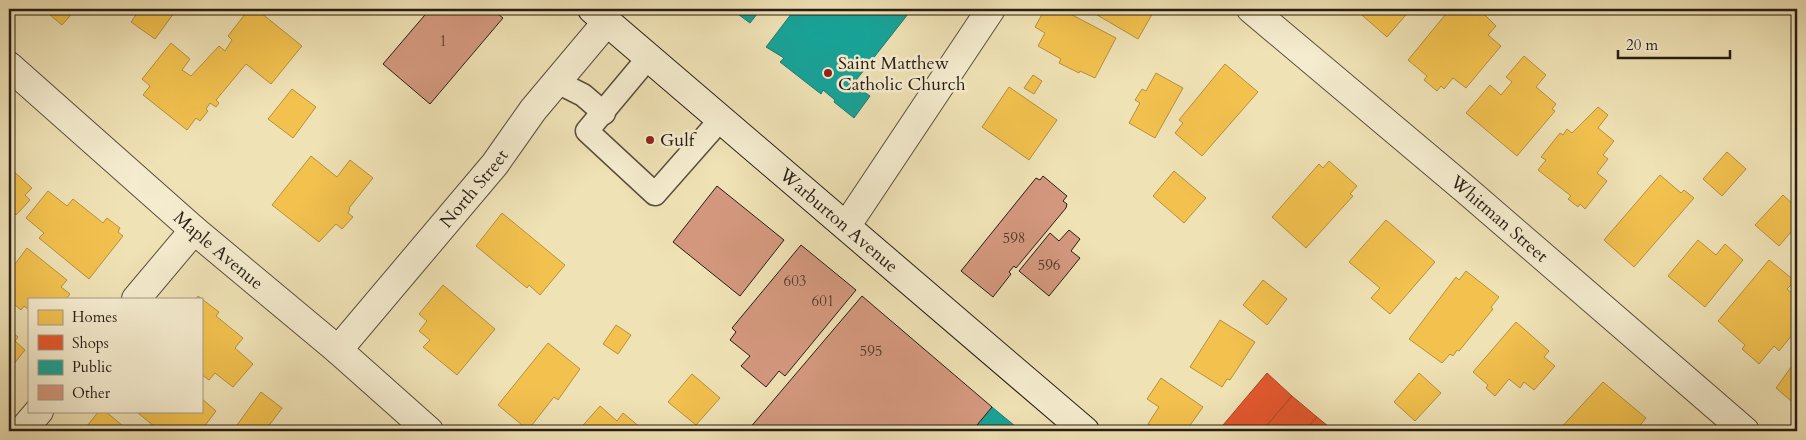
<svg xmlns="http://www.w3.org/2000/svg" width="1806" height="440" viewBox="0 0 1806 440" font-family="Cardo,serif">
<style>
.homes{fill:#f2c14e;stroke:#b5903d}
.shops{fill:#e4572e;stroke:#ab4626}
.public{fill:#17a398;stroke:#1c7b71}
.building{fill:#d4987e;stroke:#271d15}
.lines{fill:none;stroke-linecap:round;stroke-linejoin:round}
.lane-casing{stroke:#594e3d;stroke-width:25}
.street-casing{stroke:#594e3d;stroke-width:30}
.secondary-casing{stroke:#271d15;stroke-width:30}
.lane{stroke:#f5eccf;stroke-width:22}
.street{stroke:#f5eccf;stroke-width:28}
.secondary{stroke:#f5eccf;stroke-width:28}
.poi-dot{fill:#8f2418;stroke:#f5eccf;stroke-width:2}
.labels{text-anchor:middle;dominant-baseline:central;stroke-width:5;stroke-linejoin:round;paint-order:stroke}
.number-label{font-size:15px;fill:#523c2f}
.poi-label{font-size:18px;fill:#271d15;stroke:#f5eccf;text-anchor:start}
.street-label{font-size:18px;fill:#271d15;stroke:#f5eccf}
</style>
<rect width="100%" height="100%" fill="#efe2b5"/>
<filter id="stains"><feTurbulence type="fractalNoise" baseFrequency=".004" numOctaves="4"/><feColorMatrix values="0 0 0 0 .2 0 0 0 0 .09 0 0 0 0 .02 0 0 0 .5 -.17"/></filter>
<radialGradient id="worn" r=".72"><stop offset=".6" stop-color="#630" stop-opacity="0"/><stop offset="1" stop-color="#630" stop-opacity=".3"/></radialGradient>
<g class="homes">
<polygon points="43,9 76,9 62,25"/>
<polygon points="140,9 177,9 155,39 131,22"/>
<polygon points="249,9 256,9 302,46 271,84 246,64 216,100 219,103 216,107 210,103 206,109 208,111 200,121 196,118 187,130 143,95 150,86 142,79 171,43 190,59 182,70 191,76 219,46 225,51 232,40 228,36"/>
<polygon points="1045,9 1061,9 1116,38 1095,78 1080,71 1079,73 1059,63 1061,59 1038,46 1045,33 1035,27"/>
<polygon points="1087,9 1155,9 1138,39"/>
<polygon points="1355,9 1411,9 1387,37"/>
<polygon points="1450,9 1479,9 1496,26 1488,35 1501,46 1466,88 1453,78 1444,89 1441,86 1437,91 1424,80 1427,76 1408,60"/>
<polygon points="1524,56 1546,75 1536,87 1556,104 1552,109 1555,111 1517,156 1466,113 1490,85 1501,95 1512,82 1506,77"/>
<polygon points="1225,64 1258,92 1202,156 1175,133 1183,123 1179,120"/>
<polygon points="1156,73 1183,88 1155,138 1129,123 1140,103 1135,100 1142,89 1146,91"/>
<polygon points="1033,75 1042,81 1034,94 1024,88"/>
<polygon points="1009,87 1057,120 1029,160 982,127"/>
<polygon points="292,89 316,107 293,138 268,119"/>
<polygon points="1598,107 1608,115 1598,128 1614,141 1603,155 1608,159 1597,173 1607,181 1585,209 1580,204 1578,207 1568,199 1571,196 1538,170 1546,160 1541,157 1560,133 1563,135 1567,129 1572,133"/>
<polygon points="1727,152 1746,169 1722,196 1703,179"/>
<polygon points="311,156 337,177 350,160 373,178 349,208 350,209 348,213 353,217 342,229 336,224 319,242 272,205"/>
<polygon points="1329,161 1357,186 1350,194 1353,196 1306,248 1272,217 1319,164 1323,168"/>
<polygon points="12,170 32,188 25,195 30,200 16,215 14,213 9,218 9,174"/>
<polygon points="1174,171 1206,198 1184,223 1153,196"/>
<polygon points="1660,175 1681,193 1684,190 1694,198 1634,267 1604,240"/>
<polygon points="48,191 67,206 73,199 103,223 107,218 120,228 118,232 123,236 89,279 39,238 44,233 26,218"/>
<polygon points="1783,195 1797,208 1797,225 1779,246 1755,225"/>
<polygon points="502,213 565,265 540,295 529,285 527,288 476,246"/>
<polygon points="1386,220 1435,262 1390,314 1371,298 1380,288 1349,262"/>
<polygon points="1698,240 1716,255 1725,244 1743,260 1705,307 1668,276"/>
<polygon points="27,248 67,280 61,287 70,294 66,299 29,299 29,310 24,306 21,310 9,300 9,272"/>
<polygon points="1769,260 1795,281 1787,289 1797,297 1797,329 1779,351 1774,346 1759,364 1742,349 1745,345 1718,321"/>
<polygon points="1466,271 1499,297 1491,307 1493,309 1459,351 1457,350 1453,356 1450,354 1442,363 1409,339 1456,277 1459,280"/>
<polygon points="1263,280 1287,299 1267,325 1243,305"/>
<polygon points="443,285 495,329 457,375 423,347 430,340 419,331 427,321 419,314"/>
<polygon points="198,296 219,312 216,316 243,338 235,348 253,364 233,387 215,373 209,380 201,374 201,299 196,299"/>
<polygon points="1220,320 1255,342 1230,380 1227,379 1222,387 1190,367"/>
<polygon points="1516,322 1549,351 1544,357 1555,366 1534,390 1524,382 1520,388 1509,379 1495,396 1486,388 1488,385 1473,372"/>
<polygon points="616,325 631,335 618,354 603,344"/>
<polygon points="9,329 18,337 15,341 25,350 9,370"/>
<polygon points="548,343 580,369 558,400 554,397 528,430 498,405"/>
<polygon points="1797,359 1797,406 1776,388"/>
<polygon points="1419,373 1441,393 1415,421 1394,402"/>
<polygon points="692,374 720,398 696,425 668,402"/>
<polygon points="1161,378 1203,407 1186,431 1159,431 1148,424 1159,407 1147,399"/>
<polygon points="1603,382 1646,418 1638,428 1639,431 1558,431"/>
<polygon points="261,392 282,408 265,431 246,431 237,425"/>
<polygon points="201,398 216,411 201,431 160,431 138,413 201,411"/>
<polygon points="600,406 617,421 623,413 641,428 638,431 578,431"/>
<polygon points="99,411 105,411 129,431 83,431"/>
</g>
<g class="shops">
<polygon points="1267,373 1292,396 1262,431 1218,431"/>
<polygon points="1292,396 1317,417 1304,431 1262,431"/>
<polygon points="1317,417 1334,431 1304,431"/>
</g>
<g class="public">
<polygon points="731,9 761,9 750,23"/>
<polygon points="795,9 912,9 853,84 870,96 854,118 834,102 835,100 823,90 821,94 780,62 784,58 766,47"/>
<polygon points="992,407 1021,431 972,431"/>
</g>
<g class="building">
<polygon points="430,9 492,9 503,18 430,104 383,64"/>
<polygon points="1043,176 1067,196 1063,201 1067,204 1066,208 1016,268 1014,266 1009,272 1011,274 993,297 961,271 1036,178 1040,180"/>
<polygon points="717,186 784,240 740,296 673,242"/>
<polygon points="1069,230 1080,239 1071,251 1080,258 1049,296 1019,271 1050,233 1059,241"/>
<polygon points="801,245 856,290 785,376 779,371 766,387 741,366 750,356 730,340 736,332 732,328"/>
<polygon points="862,296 992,407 972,431 752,431 749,429"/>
</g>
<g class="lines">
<defs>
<g id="lane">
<polyline points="648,58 587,131 655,194 721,119"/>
<polyline points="557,82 583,95 604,113"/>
</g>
<g id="street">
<path id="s1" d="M 1251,9 L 1465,189 L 1745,431"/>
<path id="s2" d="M 9,66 L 194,230 L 338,350 L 429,431"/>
<polyline points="847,225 991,9"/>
<polyline points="136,299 194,230"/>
<path id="s3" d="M 338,350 L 495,164 L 533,110 L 606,23"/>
<polyline points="22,431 39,411"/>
</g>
<g id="secondary">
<path id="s4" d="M 592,9 L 1085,431"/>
</g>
</defs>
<use href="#lane" class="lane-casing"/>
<use href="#street" class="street-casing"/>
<use href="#secondary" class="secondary-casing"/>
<use href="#lane" class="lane"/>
<use href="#street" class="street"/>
<use href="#secondary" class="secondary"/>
</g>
<g class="poi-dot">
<circle cx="828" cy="73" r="5"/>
<circle cx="650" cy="140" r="5"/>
</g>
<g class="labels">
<g class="number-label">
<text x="443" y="41">1</text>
<text x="1014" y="238">598</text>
<text x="1049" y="265">596</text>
<text x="795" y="281">603</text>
<text x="823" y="301">601</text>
<text x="871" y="351">595</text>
</g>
<g class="poi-label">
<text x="838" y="63">Saint Matthew<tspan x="838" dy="21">Catholic Church</tspan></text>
<text x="660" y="140">Gulf</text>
</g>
<g class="street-label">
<text stroke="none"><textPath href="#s3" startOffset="211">North Street</textPath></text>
<text stroke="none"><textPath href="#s4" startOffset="325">Warburton Avenue</textPath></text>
<text stroke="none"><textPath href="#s1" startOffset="325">Whitman Street</textPath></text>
<text stroke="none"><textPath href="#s2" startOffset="279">Maple Avenue</textPath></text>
</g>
</g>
<rect width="1806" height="440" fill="none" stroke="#efe2b5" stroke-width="30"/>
<rect x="10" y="10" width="1786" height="420" fill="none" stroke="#271d15" stroke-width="2.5"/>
<rect x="15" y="15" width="1776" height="410" fill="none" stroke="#271d15"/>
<rect x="28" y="298" width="175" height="115" fill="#f5eccf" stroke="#a39985"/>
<rect x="38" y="310" width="25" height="15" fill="#f2c14e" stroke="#a39985"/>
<text x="72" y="322" font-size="15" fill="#271d15">Homes</text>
<rect x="38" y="335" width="25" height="15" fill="#e4572e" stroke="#a39985"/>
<text x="72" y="348" font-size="15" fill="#271d15">Shops</text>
<rect x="38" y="360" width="25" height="15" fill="#17a398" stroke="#a39985"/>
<text x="72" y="372" font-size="15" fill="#271d15">Public</text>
<rect x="38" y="385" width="25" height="15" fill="#d4987e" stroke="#a39985"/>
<text x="72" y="398" font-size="15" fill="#271d15">Other</text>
<path d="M1618 50v8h112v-8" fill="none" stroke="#271d15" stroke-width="2.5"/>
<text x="1626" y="50" font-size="15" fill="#271d15" stroke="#f5eccf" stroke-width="4" paint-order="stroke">20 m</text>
<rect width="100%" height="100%" filter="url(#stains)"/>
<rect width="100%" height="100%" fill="url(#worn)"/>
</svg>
